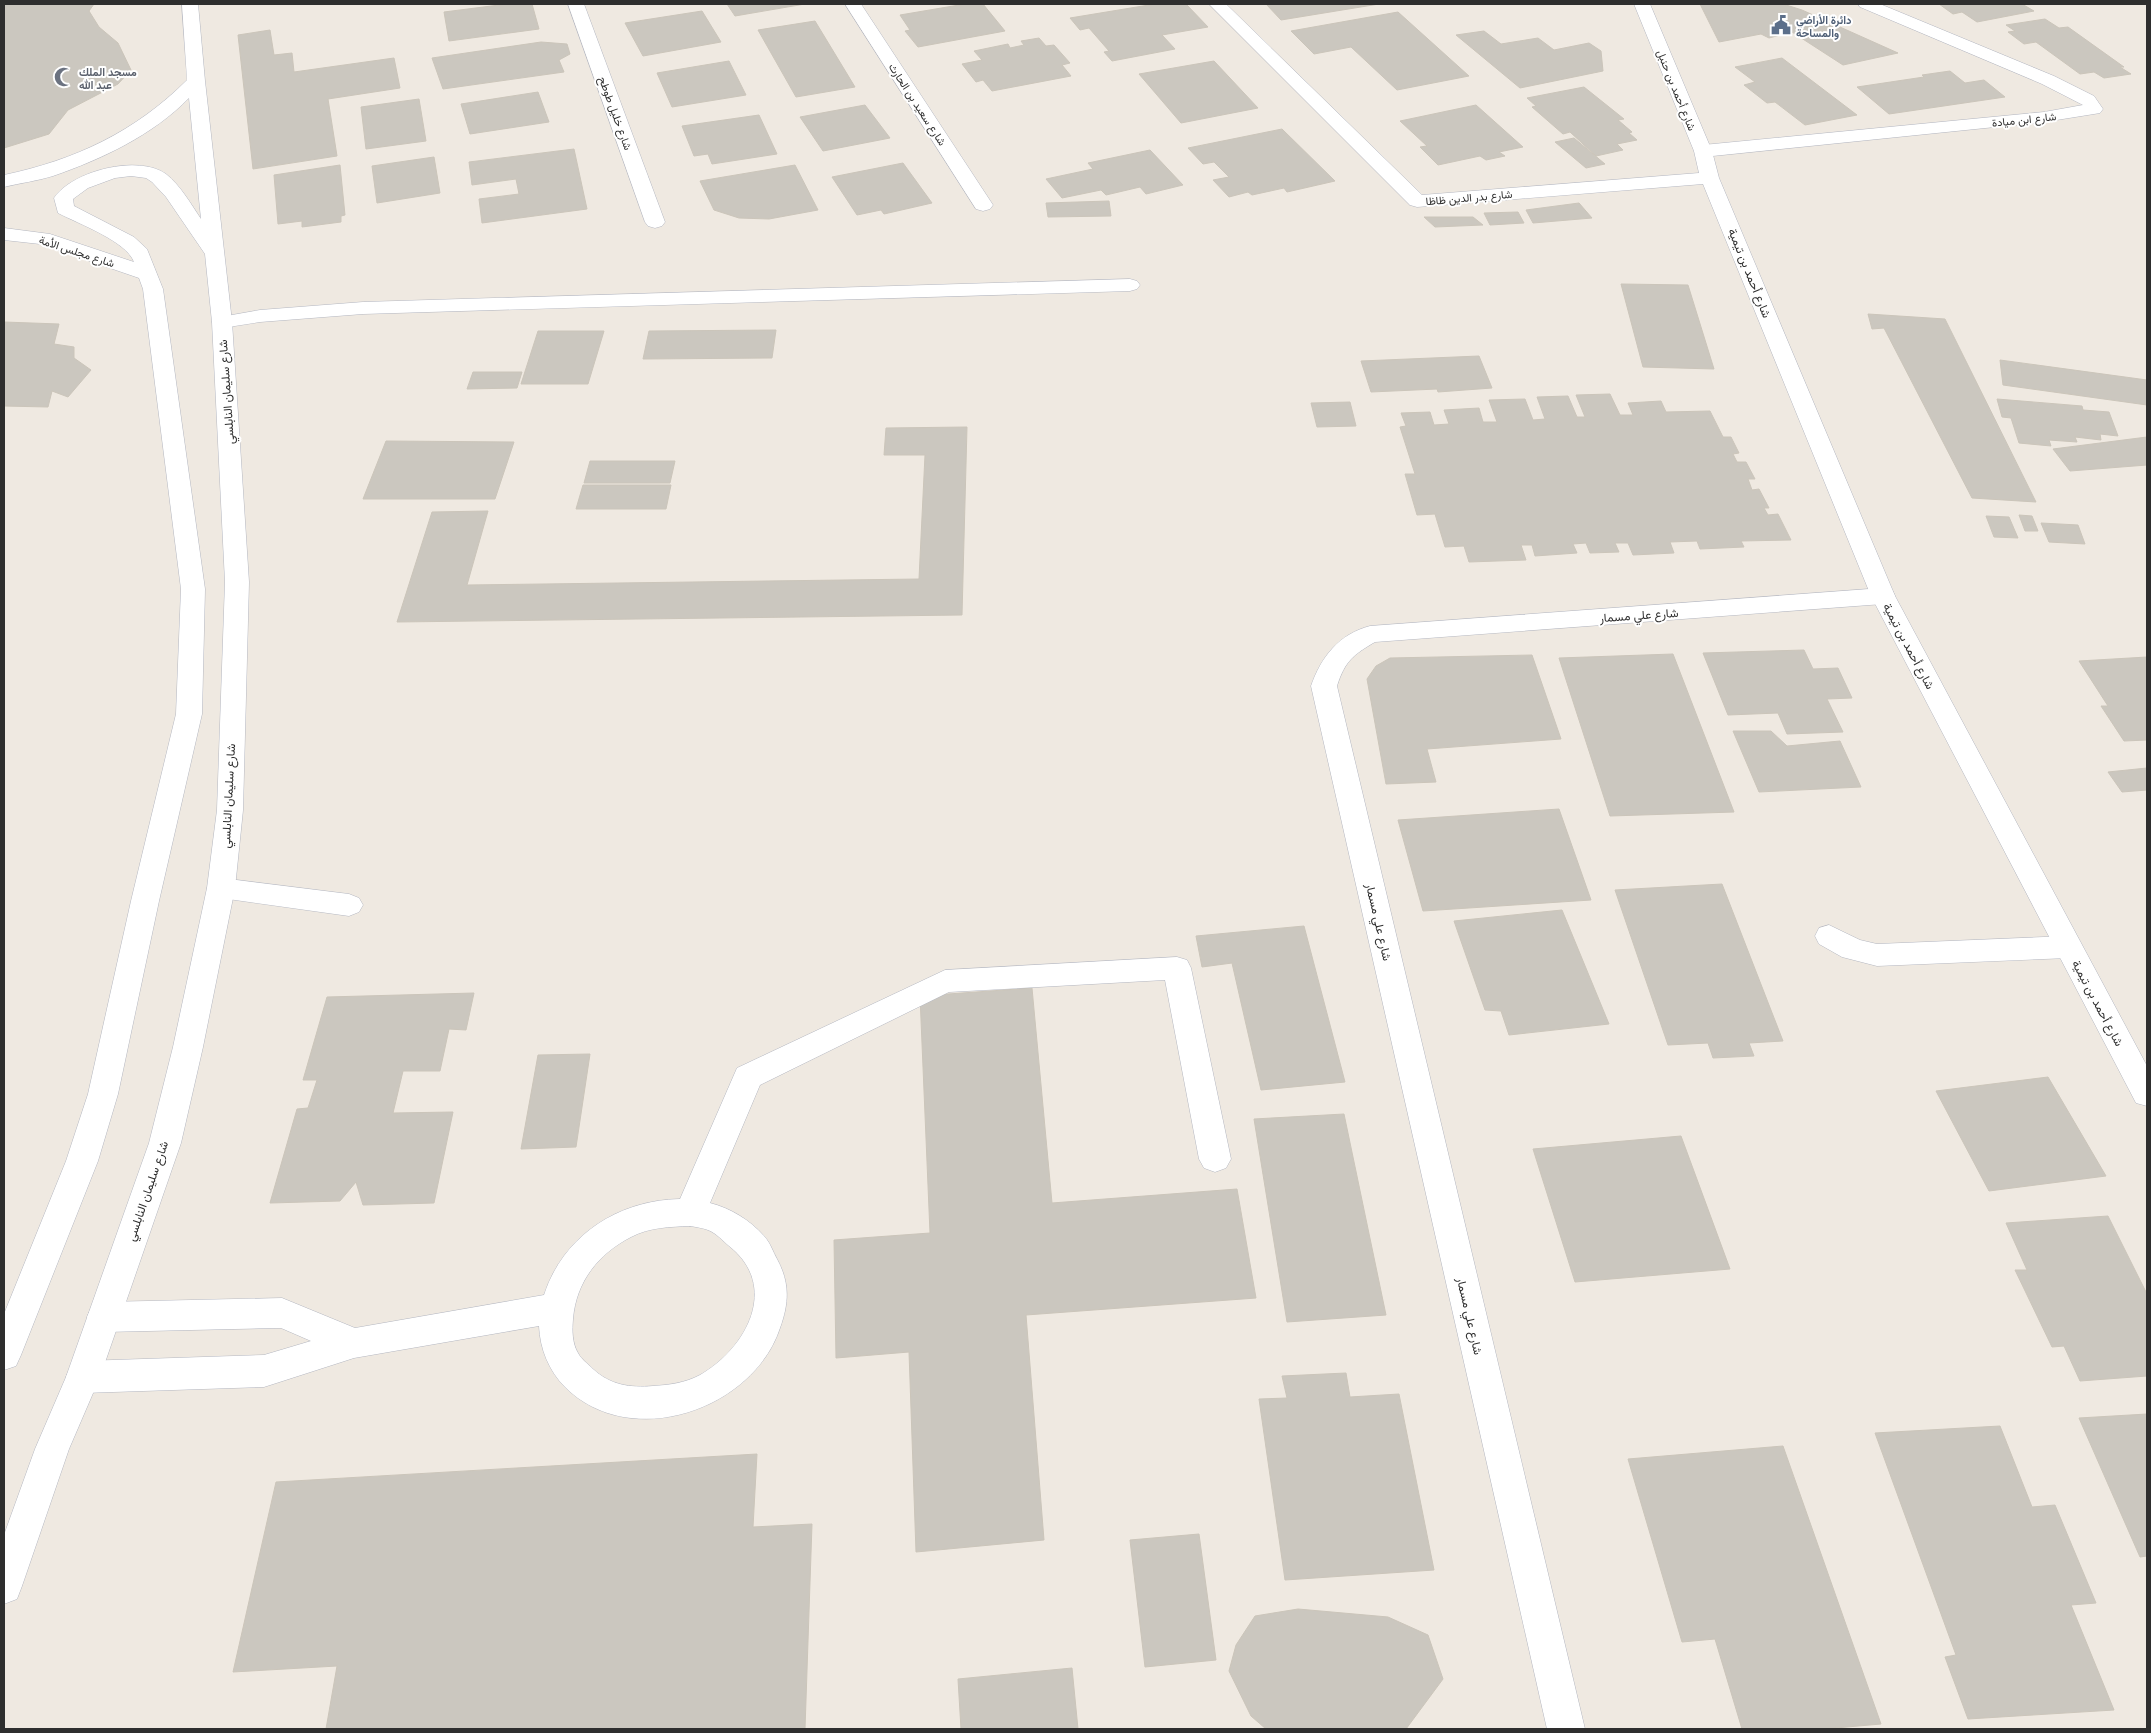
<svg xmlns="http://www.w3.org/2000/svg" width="2151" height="1733" viewBox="0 0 2151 1733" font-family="'Open Sans',Vazirmatn,sans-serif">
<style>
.building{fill:#cbc7bf;stroke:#cbc5ba}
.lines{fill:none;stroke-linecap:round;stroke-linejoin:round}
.lane-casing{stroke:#b4b7c1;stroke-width:1}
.street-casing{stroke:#b4b7c1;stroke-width:1}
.secondary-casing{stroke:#b4b7c1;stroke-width:1}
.lane{fill:#fff;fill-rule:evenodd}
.street{fill:#fff;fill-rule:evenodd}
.secondary{fill:#fff;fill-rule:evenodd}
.labels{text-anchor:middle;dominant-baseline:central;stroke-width:4;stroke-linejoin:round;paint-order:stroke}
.far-service-label{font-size:11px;font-weight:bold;fill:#4e5e75;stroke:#fff;text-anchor:start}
.far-worship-label{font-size:11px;font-weight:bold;fill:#5b616d;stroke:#fff;text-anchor:start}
.far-street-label{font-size:11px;fill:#2e2e2e;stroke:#fff}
.street-label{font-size:12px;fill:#2e2e2e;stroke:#fff}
</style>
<rect width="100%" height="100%" fill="#efe9e1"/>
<g class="building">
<polygon points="4,4 94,4 89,11 99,27 118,43 131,70 118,84 68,110 49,134 4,148"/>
<polygon points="507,4 532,4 539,29 449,41 444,12"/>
<polygon points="727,4 805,4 735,16"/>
<polygon points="965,4 983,4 1005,31 918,47 905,31 910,30 900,15"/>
<polygon points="1155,4 1186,4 1208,27 1162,35 1175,49 1112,61 1104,52 1109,51 1089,28 1080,30 1070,18"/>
<polygon points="1266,4 1379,4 1281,20"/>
<polygon points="1700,4 1783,4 1802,10 1898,53 1843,65 1792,32 1769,38 1761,34 1719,42"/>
<polygon points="1939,4 2022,4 2034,11 1977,22 1962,12 1953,14"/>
<polygon points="702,11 721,42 643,56 625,23"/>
<polygon points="1398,12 1469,76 1397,90 1351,47 1314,54 1291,31"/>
<polygon points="2045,19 2059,28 2068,27 2124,67 2120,67 2131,74 2104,78 2094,72 2080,74 2036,42 2024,44 2008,32 2015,31 2006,25"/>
<polygon points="815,21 855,87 796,97 758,30"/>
<polygon points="270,30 274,55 292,53 294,72 394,58 400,88 328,99 337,156 253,169 238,35"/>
<polygon points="1484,31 1501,44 1538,38 1554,50 1589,43 1601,51 1603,71 1520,88 1456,35"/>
<polygon points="1039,38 1046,46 1054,45 1070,63 1062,65 1071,76 992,91 983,80 976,82 962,64 982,60 974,51 1008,44 1010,48 1024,45 1021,41"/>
<polygon points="541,42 567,44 570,54 559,60 564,72 443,89 432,58"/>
<polygon points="1782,58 1857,115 1805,125 1775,102 1767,103 1744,85 1755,82 1735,67"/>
<polygon points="729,61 746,95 672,107 657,73"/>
<polygon points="1214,61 1258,108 1181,123 1139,74"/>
<polygon points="1950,71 1965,83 1984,80 2005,97 1889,114 1857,87 1924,77 1922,75"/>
<polygon points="1584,87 1624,119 1618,120 1632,132 1629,133 1637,140 1617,144 1623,150 1596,156 1570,132 1563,134 1532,107 1536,106 1527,98"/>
<polygon points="538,92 549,122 470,134 461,104"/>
<polygon points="419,99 426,141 366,149 361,107"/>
<polygon points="865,105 890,138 823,151 800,117"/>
<polygon points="1476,105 1523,147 1499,152 1505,156 1486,160 1480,156 1438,165 1420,147 1427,146 1400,121"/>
<polygon points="759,115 777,154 712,164 708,154 694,156 682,126"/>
<polygon points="1282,129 1335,181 1287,192 1284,188 1252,195 1248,192 1229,197 1213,180 1229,177 1214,162 1203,164 1188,148"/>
<polygon points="1574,138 1605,164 1586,168 1555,142"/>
<polygon points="574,149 587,209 482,223 479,199 519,194 516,179 472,185 469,162"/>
<polygon points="1150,150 1183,185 1146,194 1140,187 1106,195 1101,190 1062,198 1046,179 1093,169 1088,163"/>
<polygon points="434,157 440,193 377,203 372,166"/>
<polygon points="903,163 932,203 884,214 881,210 857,215 832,177"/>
<polygon points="340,165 345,215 341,216 341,222 302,227 302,221 278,224 274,175"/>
<polygon points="795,165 818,210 769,219 739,218 714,210 700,181"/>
<polygon points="1109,201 1111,216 1048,217 1046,203"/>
<polygon points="1579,203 1592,218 1533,223 1526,210"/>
<polygon points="1518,212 1524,223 1490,225 1484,213"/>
<polygon points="1424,217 1473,217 1483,225 1435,227"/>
<polygon points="1621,284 1688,285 1714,369 1643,367"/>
<polygon points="1868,314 1945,319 2036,502 1972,498 1884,328 1872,329"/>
<polygon points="4,322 59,324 54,344 74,347 74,358 91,370 68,397 52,391 48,407 4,406"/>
<polygon points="776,330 772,358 643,359 649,331"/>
<polygon points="538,331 604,331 588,384 521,384"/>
<polygon points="1479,356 1492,388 1438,392 1437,389 1371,392 1361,361"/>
<polygon points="2000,360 2147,380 2147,405 2003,385"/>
<polygon points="473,372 522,372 517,388 467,389"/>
<polygon points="1610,394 1620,415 1633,415 1628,403 1661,401 1666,412 1710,411 1723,437 1731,437 1739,453 1733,454 1737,462 1746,462 1755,479 1748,479 1752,490 1759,489 1769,508 1764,508 1768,515 1778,514 1791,540 1741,541 1744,547 1700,549 1697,541 1670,542 1674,553 1633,555 1628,543 1615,543 1619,552 1590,553 1586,543 1573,544 1577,553 1535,556 1532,545 1521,545 1526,560 1469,562 1464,546 1445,547 1435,514 1417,515 1405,474 1415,474 1400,427 1406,426 1401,413 1430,412 1434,425 1449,424 1444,410 1479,408 1483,422 1497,422 1489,400 1525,399 1533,420 1545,419 1537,397 1568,396 1577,417 1585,417 1576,395"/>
<polygon points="1997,399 2082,406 2083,410 2109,412 2118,436 2100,434 2101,440 2075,437 2077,442 2049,440 2051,446 2019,443 2011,418 2002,417"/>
<polygon points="1350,402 1356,426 1317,427 1311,403"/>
<polygon points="967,427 962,615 397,622 432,512 488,511 467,585 919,579 925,455 884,455 886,428"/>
<polygon points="2147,437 2147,465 2070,471 2053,449"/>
<polygon points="386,441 514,442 495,499 363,499"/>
<polygon points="590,461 675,461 670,483 584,483"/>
<polygon points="583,485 671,485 666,509 576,509"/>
<polygon points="2019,515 2032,516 2038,531 2025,531"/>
<polygon points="1986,516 2009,517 2018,538 1994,537"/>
<polygon points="2041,523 2078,525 2085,544 2049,542"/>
<polygon points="1804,650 1813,669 1838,668 1852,698 1827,699 1843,732 1787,734 1778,713 1728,715 1703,653"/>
<polygon points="1673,654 1734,812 1610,816 1559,658"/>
<polygon points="1532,655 1561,739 1427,749 1436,782 1386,784 1367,679 1376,666 1390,658"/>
<polygon points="2147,657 2147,740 2124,741 2101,706 2108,706 2079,661"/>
<polygon points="1733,731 1771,731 1787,746 1840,741 1861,787 1759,792"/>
<polygon points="2147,768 2147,790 2122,792 2108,772"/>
<polygon points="1559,809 1591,900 1423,911 1398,820"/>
<polygon points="1722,884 1783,1041 1749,1043 1754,1056 1713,1058 1708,1043 1668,1045 1615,890"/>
<polygon points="1562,910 1609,1024 1509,1035 1501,1011 1485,1010 1454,921"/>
<polygon points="1304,926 1345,1082 1261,1090 1232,963 1202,967 1196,936"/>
<polygon points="1032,988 1052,1203 1237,1189 1256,1298 1026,1315 1044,1540 916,1552 909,1352 836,1358 834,1240 930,1233 920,996"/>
<polygon points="474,993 466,1030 449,1029 440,1071 403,1071 393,1113 453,1112 434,1203 363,1205 356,1182 340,1201 270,1203 297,1109 308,1108 317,1080 303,1080 327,997"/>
<polygon points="590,1054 576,1147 521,1149 538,1055"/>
<polygon points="2048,1077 2106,1176 1989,1191 1936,1091"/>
<polygon points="1344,1114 1386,1315 1287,1322 1254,1119"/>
<polygon points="1681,1136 1730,1269 1575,1282 1533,1149"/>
<polygon points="2108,1216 2147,1294 2147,1376 2080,1381 2064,1346 2052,1347 2015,1270 2027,1270 2006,1223"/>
<polygon points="1346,1373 1350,1397 1399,1394 1434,1570 1285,1580 1259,1399 1287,1398 1282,1376"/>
<polygon points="2147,1414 2147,1556 2140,1557 2079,1418"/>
<polygon points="2000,1426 2032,1507 2055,1505 2096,1603 2071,1605 2114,1710 1968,1719 1945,1657 1956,1655 1875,1433"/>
<polygon points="1783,1446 1881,1724 1824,1729 1742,1729 1715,1639 1682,1642 1628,1459"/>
<polygon points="757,1454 753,1527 812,1524 805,1729 326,1729 337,1666 233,1672 276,1482"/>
<polygon points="1199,1534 1216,1660 1145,1667 1130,1540"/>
<polygon points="1298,1609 1388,1617 1428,1635 1443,1679 1406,1729 1266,1729 1251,1716 1229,1671 1236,1645 1255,1616"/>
<polygon points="1072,1668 1078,1729 961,1729 958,1679"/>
</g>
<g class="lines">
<defs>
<g id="lane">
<polygon points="1130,279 1137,281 1140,285 1137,289 1130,291 363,314 260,322 222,328 215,326 212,322 215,318 260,310 363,302"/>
<polygon points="221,878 349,894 359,898 363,905 359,912 349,916 221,898 211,895 207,888 211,881"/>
<polygon points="1829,925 1860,940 1877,944 2068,936 2078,939 2082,947 2078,955 2068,958 1877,966 1842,957 1819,944 1815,936 1819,928"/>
<path d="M 1177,957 L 1187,960 L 1191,968 L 1231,1159 L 1226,1168 L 1215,1172 L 1204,1168 L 1199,1159 L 1165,980 L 949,992 L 760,1085 L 710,1203 C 730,1208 750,1220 764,1236 C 770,1242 773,1252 777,1259 C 790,1283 789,1303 780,1328 C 753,1410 630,1452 565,1387 C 549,1371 540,1349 539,1326 L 354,1358 L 264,1387 L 83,1393 L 71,1388 L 66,1377 L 71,1366 L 83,1361 L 264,1355 L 311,1341 L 281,1328 L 104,1332 L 92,1328 L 87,1317 L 92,1306 L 104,1302 L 282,1298 L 355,1328 L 544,1295 C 563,1236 618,1200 680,1199 L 737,1068 L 945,970 ZM 690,1226 C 696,1227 703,1228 708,1230 C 716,1233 723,1241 729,1246 C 780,1286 747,1348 700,1375 C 685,1383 669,1385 653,1386 C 630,1388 610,1385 593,1369 C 588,1364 581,1359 578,1353 C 572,1343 572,1330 573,1319 C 576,1282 598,1254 631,1237 C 650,1227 670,1227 690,1226 Z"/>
</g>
<g id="street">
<polygon points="568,4 584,4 665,222 662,226 655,228 648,226 645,222"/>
<polygon points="845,4 861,4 993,205 990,209 983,211 976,209"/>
<polygon points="1858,4 1880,4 2054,76 2094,96 2103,109 2100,113 2094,114 2044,122 1703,157 1697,155 1694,151 1697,147 1703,145 2044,112 2083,105 2042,84 1860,7"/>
<path d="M 1883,588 L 1892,590 L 1895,596 L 1892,602 L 1883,604 L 1375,642 C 1353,655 1345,661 1337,686 L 1585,1729 L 1547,1729 L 1311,686 C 1321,657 1339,634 1370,626 Z"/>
</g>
<g id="secondary">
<path d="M 182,4 L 198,4 L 205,81 L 232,322 L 249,582 L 243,810 L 235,888 L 203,1047 L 181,1143 L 100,1377 L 69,1449 L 22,1586 L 17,1599 L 4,1604 L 4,1535 L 35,1449 L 66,1377 L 149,1143 L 173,1047 L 207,888 L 217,810 L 225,582 L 212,322 L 205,254 L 166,197 L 152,182 L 146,178 L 131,176 L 115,178 L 88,188 L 73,199 L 74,206 L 134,237 L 147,249 L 163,289 L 205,589 L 202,714 L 159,901 L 118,1094 L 98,1161 L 21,1355 L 16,1366 L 4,1370 L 4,1314 L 66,1161 L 88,1094 L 131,901 L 176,714 L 181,589 L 143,289 L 139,278 L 40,244 L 4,240 L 4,228 L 50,234 L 134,262 C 126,241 79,224 58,213 L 54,198 C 72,171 138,154 166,174 C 180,185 191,204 201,219 L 189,98 C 153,135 102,159 53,176 C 37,181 20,183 4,187 L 4,175 C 75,160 135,132 187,80 Z"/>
<polygon points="1209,4 1226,4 1422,195 1699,173 1694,151 1634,4 1650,4 1712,151 1719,178 1895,596 2147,1066 2147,1106 2136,1103 1871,596 1703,184 1417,207 1410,205"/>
</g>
</defs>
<use href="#lane" class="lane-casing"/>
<use href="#street" class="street-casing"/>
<use href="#secondary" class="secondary-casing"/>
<use href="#lane" class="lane"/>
<use href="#street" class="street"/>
<use href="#secondary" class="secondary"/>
</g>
<defs>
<symbol id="civic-bare" viewBox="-9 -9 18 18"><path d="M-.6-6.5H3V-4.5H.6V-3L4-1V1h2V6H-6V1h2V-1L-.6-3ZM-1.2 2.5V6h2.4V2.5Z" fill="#5c6f8a" stroke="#fff" stroke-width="2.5" paint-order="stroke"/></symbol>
<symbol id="mosque-bare" viewBox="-9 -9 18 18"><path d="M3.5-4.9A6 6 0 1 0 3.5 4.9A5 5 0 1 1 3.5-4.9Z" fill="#6b7280" stroke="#fff" stroke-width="2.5" paint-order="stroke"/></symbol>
</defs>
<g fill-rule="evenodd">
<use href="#civic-bare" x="1767" y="11" width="28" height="28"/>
<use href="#mosque-bare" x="50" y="63" width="28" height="28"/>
</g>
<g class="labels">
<g class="far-service-label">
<text x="1796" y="19">دائرة الأراضي<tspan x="1796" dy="13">والمساحة</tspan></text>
</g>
<g class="far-worship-label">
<text x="79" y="71">مسجد الملك<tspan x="79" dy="13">عبد الله</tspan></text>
</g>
<g class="far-street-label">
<text transform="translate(1677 90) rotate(68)">شارع أحمد بن حنبل</text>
<text transform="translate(918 104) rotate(57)">شارع سعيد بن الحارث</text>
<text transform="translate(616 113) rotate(70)">شارع خليل طوطح</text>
<text transform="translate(2024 119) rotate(-6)">شارع ابن ميادة</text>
<text transform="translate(1469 197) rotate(-5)">شارع بدر الدين ظاظا</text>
<text transform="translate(77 251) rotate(18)">شارع مجلس الأمة</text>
</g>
<g class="street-label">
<text transform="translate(1750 273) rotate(68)">شارع أحمد بن تيمية</text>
<text transform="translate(226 392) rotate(-94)">شارع سليمان النابلسي</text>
<text transform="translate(1639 615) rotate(-4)">شارع علي مسمار</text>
<text transform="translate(1909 646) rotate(62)">شارع أحمد بن تيمية</text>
<text transform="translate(228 796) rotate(-87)">شارع سليمان النابلسي</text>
<text transform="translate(1379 922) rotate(77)">شارع علي مسمار</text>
<text transform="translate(2098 1003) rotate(62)">شارع أحمد بن تيمية</text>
<text transform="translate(147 1191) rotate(-71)">شارع سليمان النابلسي</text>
<text transform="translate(1470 1316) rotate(77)">شارع علي مسمار</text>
</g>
</g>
<rect width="2151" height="1733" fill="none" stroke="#2e2e2e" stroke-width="10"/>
</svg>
